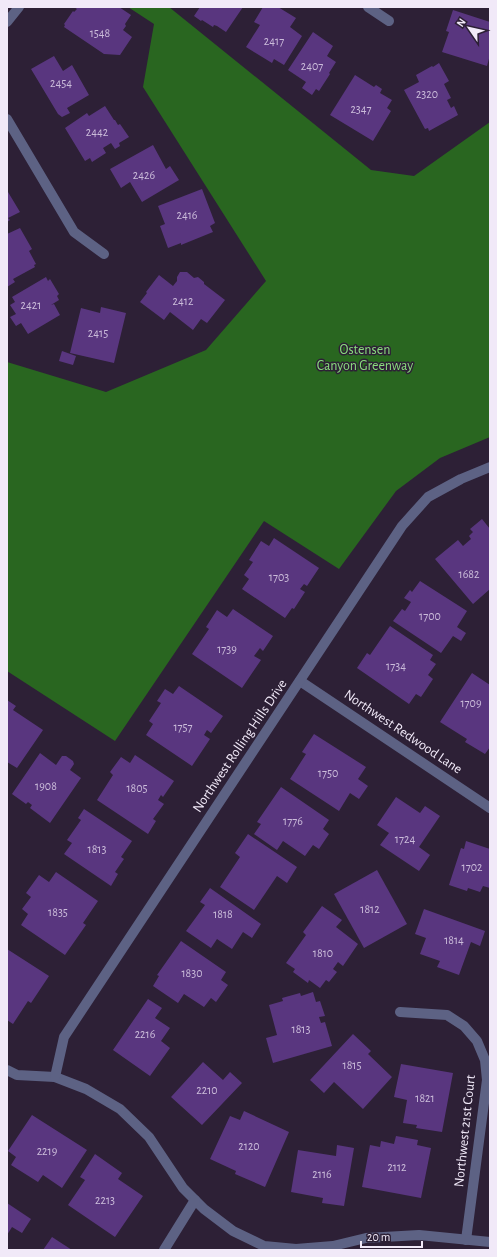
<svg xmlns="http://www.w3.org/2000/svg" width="497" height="1257" viewBox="0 0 497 1257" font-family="'Alegreya Sans',sans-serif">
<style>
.forest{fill:#296620}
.building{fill:#59367f}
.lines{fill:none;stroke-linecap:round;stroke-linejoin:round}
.minor{stroke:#5d6284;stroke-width:10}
.labels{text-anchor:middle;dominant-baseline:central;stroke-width:3;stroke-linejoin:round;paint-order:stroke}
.number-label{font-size:12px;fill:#cbbcda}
.park-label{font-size:14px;fill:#8adc7e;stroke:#2d2036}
.street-label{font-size:14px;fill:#f1e9f8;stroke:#2d2036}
</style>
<rect width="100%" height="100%" fill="#2d2036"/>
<polygon class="forest" points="128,7 169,7 371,170 414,176 490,122 490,437 440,458 396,491 339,569 264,521 115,741 7,671 7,362 106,392 206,350 266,281 143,87 154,24"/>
<g class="building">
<polygon points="74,7 119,7 131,15 125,24 126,26 123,30 132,37 120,55 104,54 64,27 65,25 64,24 73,11 74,12 77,9"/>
<polygon points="200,7 243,7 226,32 217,26 214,25 213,27 202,20 201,21 194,16"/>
<polygon points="263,7 278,7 296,18 290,27 302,36 284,65 274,59 272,63 246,47 260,25 254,22"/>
<polygon points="453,10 490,22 490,55 487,66 442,52 449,32 446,31"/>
<polygon points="313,32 333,46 327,56 336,62 329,73 330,74 319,91 316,89 312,95 302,88 306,82 288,70"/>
<polygon points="54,56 63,71 72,65 89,95 67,108 70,113 62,117 58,114 31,69"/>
<polygon points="439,63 449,81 444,84 451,98 447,100 451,108 454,106 458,115 429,131 428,128 425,129 404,90 419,82 416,75 432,66 433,67"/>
<polygon points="355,75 374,87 376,85 382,89 380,93 392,100 387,108 391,111 373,141 330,115"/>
<polygon points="105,106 114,120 115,120 118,125 120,124 129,137 119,143 120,146 115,149 111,143 103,148 106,153 92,162 90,158 85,161 65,128 87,113 89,116"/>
<polygon points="153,145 166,169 170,166 179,180 142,202 130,182 121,188 110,169"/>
<polygon points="202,189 215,223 210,226 213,232 181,245 181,243 168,248 160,226 165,224 158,206"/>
<polygon points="8,192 20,212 8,218 10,220 7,222 7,193"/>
<polygon points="20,228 32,249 29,251 36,264 34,265 35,267 13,279 15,282 7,287 7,234"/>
<polygon points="180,272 187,272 194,278 198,277 204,282 204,284 225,300 207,323 201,319 193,330 170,312 164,320 140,302 147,293 146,292 159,275 173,286 177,281 177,277"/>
<polygon points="46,277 48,281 50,279 59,294 57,296 59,300 51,305 54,304 60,315 28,334 21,323 16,326 10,317 16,314 10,305 15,302 12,297"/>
<polygon points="101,307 126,313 114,363 70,353 81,308 100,313"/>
<polygon points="62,351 76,356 73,365 59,361"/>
<polygon points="482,519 490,529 490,589 473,604 435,559 458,540 463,546 471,539 469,536 473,532 470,529"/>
<polygon points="274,538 319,568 307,586 304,584 300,589 305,592 294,609 292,608 285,618 242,589 249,579 244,575 253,562 249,560 261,541 269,546"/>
<polygon points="420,581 467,611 457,627 466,633 461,641 453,636 441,653 393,621 402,609 405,611 411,602 404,598 410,590 412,592"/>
<polygon points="233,609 273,636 263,651 260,648 254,656 261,660 242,688 192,654 209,629 206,627 217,610 227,617"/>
<polygon points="390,626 433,655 430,660 436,664 428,675 433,679 421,697 416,694 409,704 357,668 367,653 370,655"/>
<polygon points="472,673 490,685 490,747 485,754 465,742 467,739 440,722"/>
<polygon points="179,686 223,716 211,733 207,730 204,735 210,739 192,766 146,735 153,724 149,721 161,703 157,701 165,689 173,694"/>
<polygon points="7,700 16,706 13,710 43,730 17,768 7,762"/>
<polygon points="314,734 366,767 358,779 368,786 359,799 350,793 339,811 290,779 306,754 302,752"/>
<polygon points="40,753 56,765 62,756 66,756 73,761 74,764 70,770 81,778 50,823 30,808 32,805 28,802 26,804 12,794"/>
<polygon points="135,755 174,781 163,797 161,795 158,800 164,804 153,819 156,821 148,834 97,800 113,775 110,772 121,757 130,763"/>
<polygon points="281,787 329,820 323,829 329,834 319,849 313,845 305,856 283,841 277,850 254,834 261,824 257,822"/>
<polygon points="396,797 420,813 425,806 440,816 419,847 430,855 419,871 380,845 389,833 377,825"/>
<polygon points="84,809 132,841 121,857 124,859 115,872 118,874 111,886 64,854 72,843 67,840 81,820 78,818"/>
<polygon points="248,834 297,867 287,883 277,876 254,910 220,887 240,857 235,853"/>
<polygon points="466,841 490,849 490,888 483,886 480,892 468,888 467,891 449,885 461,848 464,849"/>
<polygon points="377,870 407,924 364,948 334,894"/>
<polygon points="56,872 98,901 83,923 86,925 65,955 21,925 28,914 22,909 31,897 26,893 39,875 49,882"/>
<polygon points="210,888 261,924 252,938 243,932 232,949 217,939 211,948 186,931 205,905 200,902"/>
<polygon points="322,906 342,920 336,927 358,944 343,966 338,962 333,969 337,972 329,982 326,980 320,988 309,980 308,983 293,972 295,969 286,963 306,935 303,932"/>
<polygon points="424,909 485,931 480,946 471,942 459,975 437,967 440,961 420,954 426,938 415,934"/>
<polygon points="181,941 226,972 221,980 228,985 216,1002 211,998 204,1007 184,994 178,1003 153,986 159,976 157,975"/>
<polygon points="7,949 49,976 31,1003 28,1001 13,1024 7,1020"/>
<polygon points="313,992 316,1002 320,1001 325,1016 319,1017 321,1023 325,1022 332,1046 273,1063 266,1038 277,1035 269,1005 283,1001 282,998 300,993 301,996"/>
<polygon points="148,999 162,1008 155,1018 170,1028 161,1041 170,1048 150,1076 113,1050"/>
<polygon points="353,1034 371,1051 368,1054 392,1077 363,1109 334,1082 324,1093 310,1080"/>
<polygon points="203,1062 223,1080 230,1072 242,1083 202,1125 171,1097"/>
<polygon points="401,1064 453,1073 442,1132 416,1128 417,1125 403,1123 407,1100 394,1097"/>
<polygon points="244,1111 289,1132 265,1187 235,1174 236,1171 210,1159 230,1116 240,1120"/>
<polygon points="32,1115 87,1150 62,1188 43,1175 38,1182 11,1165 16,1157 8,1151"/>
<polygon points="396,1136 418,1140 417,1145 431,1148 421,1198 362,1187 370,1145 380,1147 381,1141 394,1144"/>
<polygon points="337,1145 354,1148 344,1206 322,1203 323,1198 291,1192 298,1150 336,1156"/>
<polygon points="95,1154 122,1173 118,1179 143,1196 115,1237 68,1205 85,1180 80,1177"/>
<polygon points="7,1203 31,1219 22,1233 12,1227 7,1235"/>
<polygon points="52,1237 72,1250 43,1250"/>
</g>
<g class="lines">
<g class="minor">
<polyline points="368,7 389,21"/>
<polyline points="7,22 19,7"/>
<polyline points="7,119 74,232 104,254"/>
<polyline points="300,681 490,808"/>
<polyline points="400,1012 447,1015 464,1026 477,1041 485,1060 487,1080 466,1240"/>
<polyline points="7,1070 17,1075 55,1077 86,1089 120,1109 149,1137 183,1188 204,1209 233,1231 264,1246 296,1249 333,1246 366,1238 419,1235 490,1242"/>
<polyline points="55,1077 64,1037 402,526 428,497 461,479 490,467"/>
<polyline points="164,1250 195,1200"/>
</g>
</g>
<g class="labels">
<g class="number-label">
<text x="100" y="33">1548</text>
<text x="274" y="41">2417</text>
<text x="312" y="66">2407</text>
<text x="61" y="83">2454</text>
<text x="427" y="94">2320</text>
<text x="361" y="109">2347</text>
<text x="97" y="132">2442</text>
<text x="144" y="175">2426</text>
<text x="187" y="215">2416</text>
<text x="183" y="301">2412</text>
<text x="31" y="305">2421</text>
<text x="98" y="333">2415</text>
<text x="469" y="574">1682</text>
<text x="279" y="577">1703</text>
<text x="430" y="616">1700</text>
<text x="227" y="649">1739</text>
<text x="396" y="666">1734</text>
<text x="471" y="703">1709</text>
<text x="183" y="727">1757</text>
<text x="328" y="773">1750</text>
<text x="46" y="786">1908</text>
<text x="137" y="788">1805</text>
<text x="293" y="821">1776</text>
<text x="405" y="839">1724</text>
<text x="97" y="849">1813</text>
<text x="472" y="867">1702</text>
<text x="370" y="909">1812</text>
<text x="58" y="912">1835</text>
<text x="223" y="914">1818</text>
<text x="454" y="940">1814</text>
<text x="323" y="953">1810</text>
<text x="192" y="973">1830</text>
<text x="301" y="1029">1813</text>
<text x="145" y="1034">2216</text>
<text x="352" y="1065">1815</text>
<text x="207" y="1090">2210</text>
<text x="425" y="1098">1821</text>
<text x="249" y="1146">2120</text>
<text x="47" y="1151">2219</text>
<text x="397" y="1167">2112</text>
<text x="322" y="1174">2116</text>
<text x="105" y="1200">2213</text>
</g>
<g class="park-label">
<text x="365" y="350">Ostensen<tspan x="365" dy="16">Canyon Greenway</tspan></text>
</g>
<g class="street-label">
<text transform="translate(403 732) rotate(34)">Northwest Redwood Lane</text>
<text transform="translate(240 746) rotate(-56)">Northwest Rolling Hills Drive</text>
<text transform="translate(465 1131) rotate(-84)">Northwest 21st Court</text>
</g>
</g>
<rect width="497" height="1257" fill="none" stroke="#f1e9f8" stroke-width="16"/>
<g transform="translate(469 28) rotate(304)" stroke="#2d2036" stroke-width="3" paint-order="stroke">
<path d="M0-3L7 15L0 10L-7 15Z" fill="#f1e9f8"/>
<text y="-6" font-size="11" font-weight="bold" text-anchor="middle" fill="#f1e9f8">N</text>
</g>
<path d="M361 1241v6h61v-6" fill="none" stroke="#f1e9f8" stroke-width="2"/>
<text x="367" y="1241" font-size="12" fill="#f1e9f8" stroke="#2d2036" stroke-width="3" paint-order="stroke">20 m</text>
</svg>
